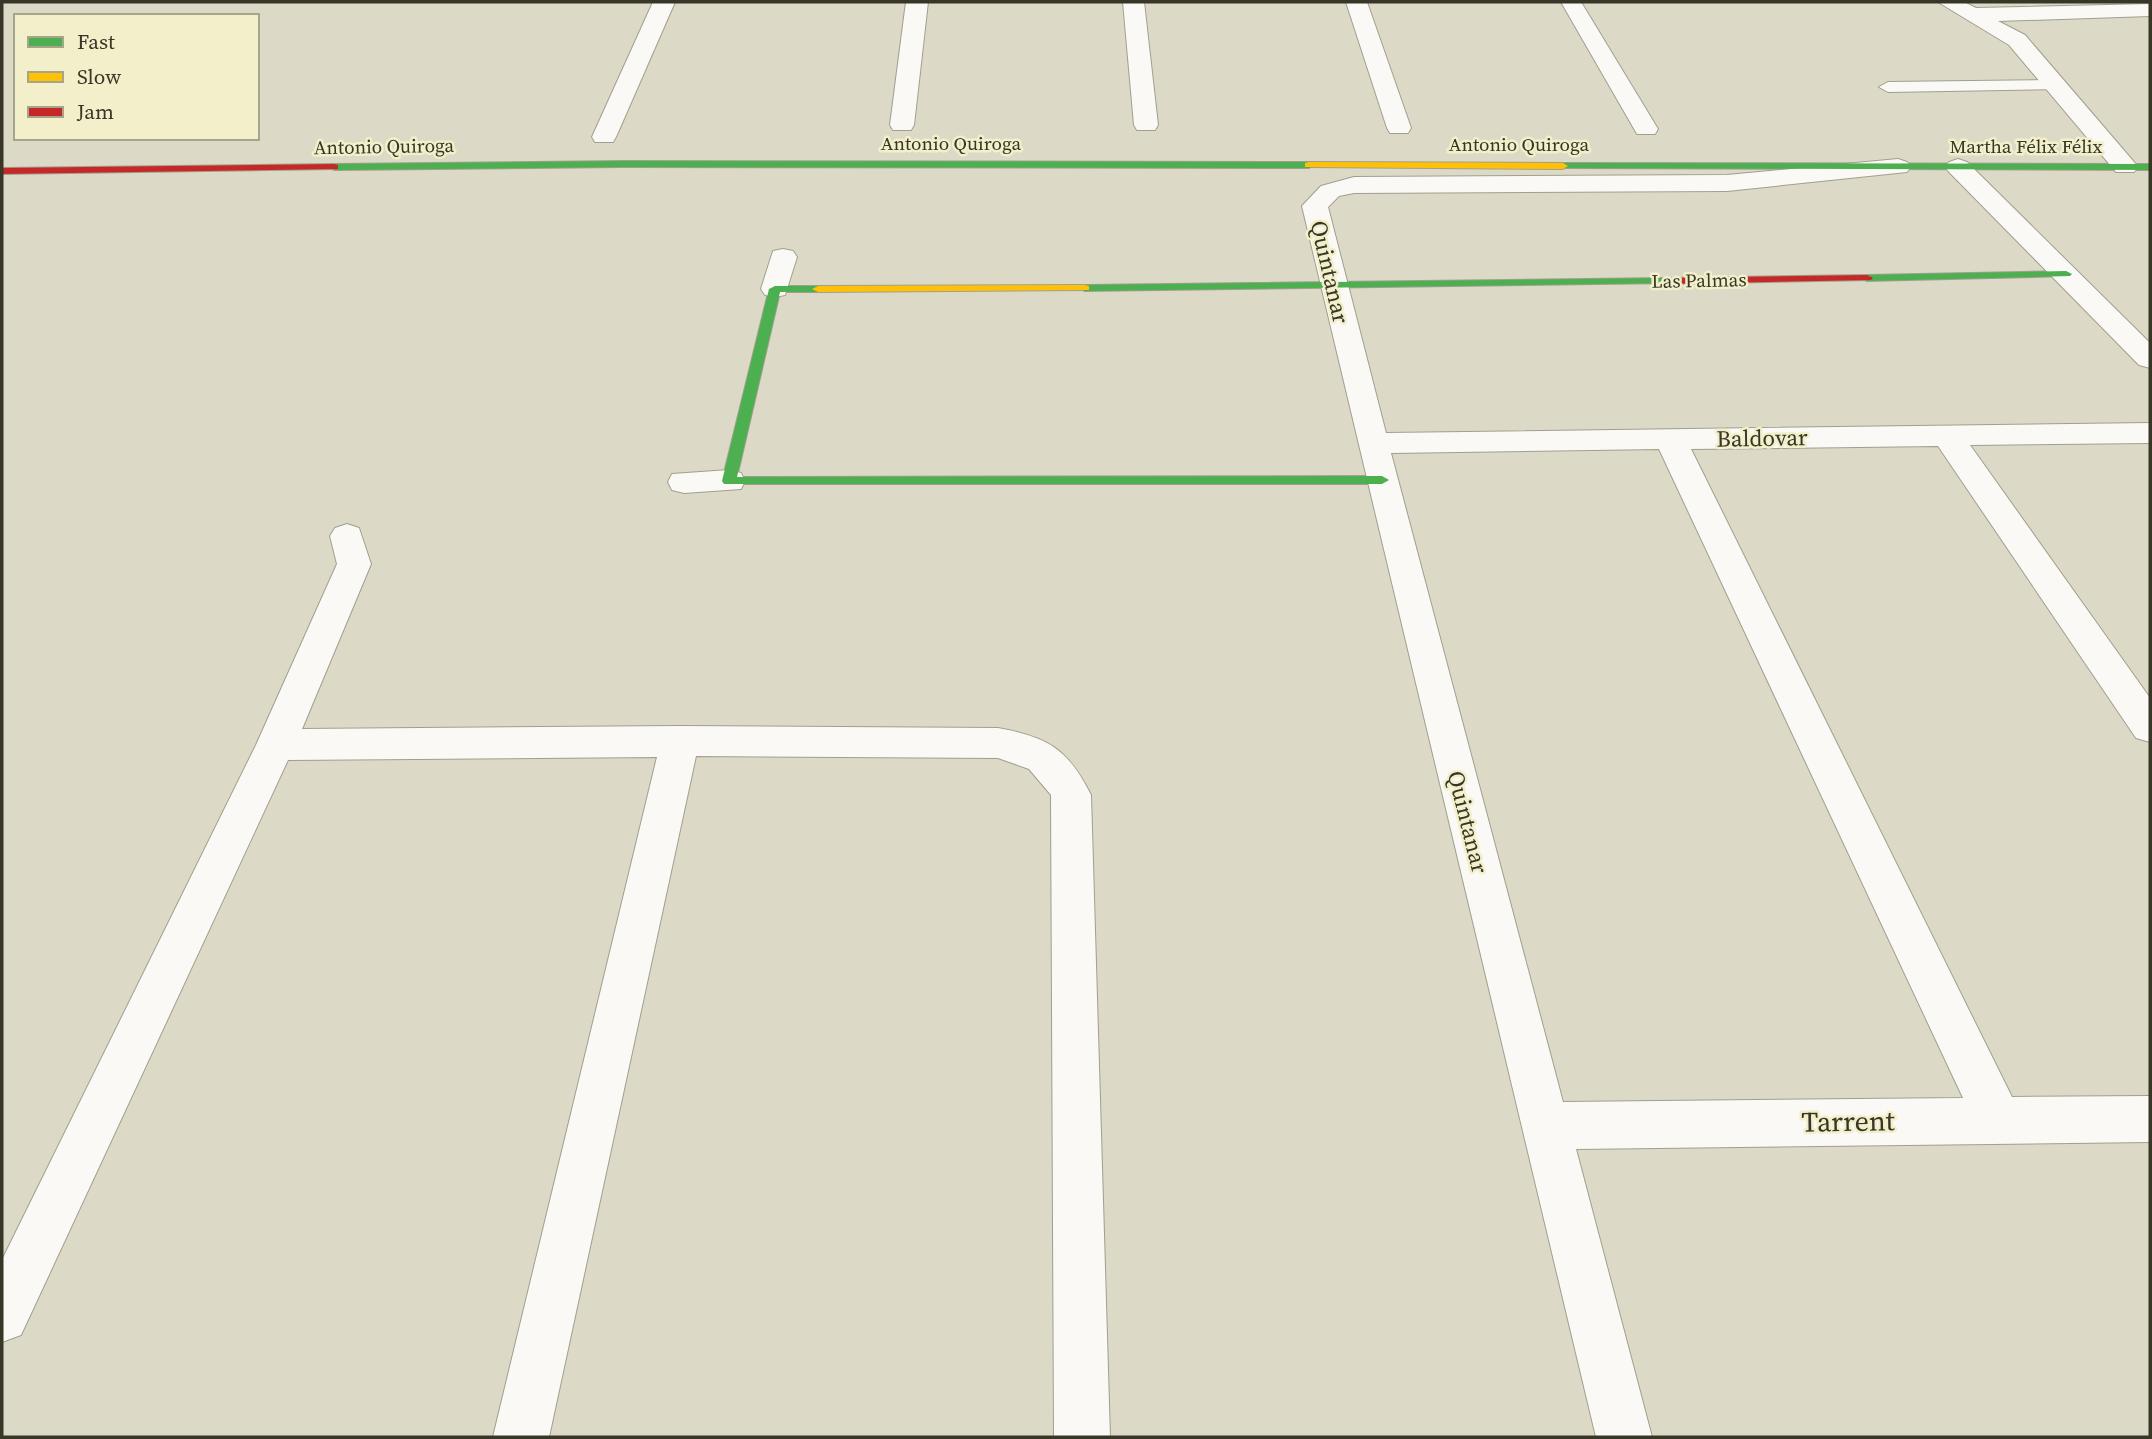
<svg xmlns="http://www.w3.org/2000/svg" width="2152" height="1439" viewBox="0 0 2152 1439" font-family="'Source Serif 4',serif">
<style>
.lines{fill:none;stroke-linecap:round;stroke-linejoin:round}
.lane-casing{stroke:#a09f8f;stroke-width:2}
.street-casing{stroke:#a09f8f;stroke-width:2}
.fast-casing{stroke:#a09f8f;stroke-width:2}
.slow-casing{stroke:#a09f8f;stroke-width:2}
.jam-casing{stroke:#a09f8f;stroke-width:2}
.lane{fill:#faf9f6;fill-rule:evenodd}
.street{fill:#faf9f6;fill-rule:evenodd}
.fast{fill:#4caf50;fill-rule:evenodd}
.slow{fill:#ffc107;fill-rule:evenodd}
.jam{fill:#c62828;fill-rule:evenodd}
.labels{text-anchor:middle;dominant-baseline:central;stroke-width:5;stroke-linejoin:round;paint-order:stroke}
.far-street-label{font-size:19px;fill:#373627;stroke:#f2efca}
.street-label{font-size:23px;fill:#373627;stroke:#f2efca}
.near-street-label{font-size:28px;fill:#373627;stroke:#f2efca}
</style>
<rect width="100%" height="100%" fill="#dcdac6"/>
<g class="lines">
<defs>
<polygon id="lane" points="2055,80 2064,85 2061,89 1888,92 1879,87 1888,82"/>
<g id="street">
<polygon points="653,2 675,2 616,137 613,142 595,142 592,137"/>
<polygon points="906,2 928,2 914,125 911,130 893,130 890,125"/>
<polygon points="1123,2 1144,2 1158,125 1155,130 1137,130 1134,125"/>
<polygon points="1346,2 1367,2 1411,128 1408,133 1390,133 1387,128"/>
<polygon points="1561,2 1581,2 1658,129 1655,134 1637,134"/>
<polygon points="1938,2 1964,2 1976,8 2150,4 2150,16 1998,21 2025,35 2134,162 2138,167 2134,172 2116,172 2009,45"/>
<path d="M 1898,159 L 1907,162 L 1911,167 L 1907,172 L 1727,191 L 1354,193 L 1339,196 L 1328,207 L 1386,433 L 2150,423 L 2150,443 L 1970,445 L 2150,698 L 2150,742 L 2136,738 L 1938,446 L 1691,449 L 2012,1097 L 2150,1096 L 2150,1142 L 1576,1149 L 1652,1437 L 1596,1437 L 1302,206 L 1321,186 L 1354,177 L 1727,175 ZM 1659,449 L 1963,1098 L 1563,1102 L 1391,453 Z"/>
<polygon points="1958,159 1967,162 2150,343 2150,368 2139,365 1949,172 1945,167 1949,162"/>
<polygon points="783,249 793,251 797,257 785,295 775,297 765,295 761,289 773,251"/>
<polygon points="729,470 741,473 745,481 741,489 684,493 672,490 668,482 672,474"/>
<path d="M 347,524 L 359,528 L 371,564 L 302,729 L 680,726 L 998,728 C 1048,737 1068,749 1091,795 L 1110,1437 L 1054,1437 L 1051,795 L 1029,769 L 998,758 L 696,756 L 549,1437 L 493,1437 L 657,757 L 288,760 L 21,1335 L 2,1342 L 2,1260 L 256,745 L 337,564 L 330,536 L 335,528 Z"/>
</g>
<g id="fast">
<polygon points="623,161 1309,162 1314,165 1309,168 623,167 334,170 329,167 334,164"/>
<polygon points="1563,163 2150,164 2150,170 1559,168 1559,164"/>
<polygon points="2066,271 2072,274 2070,276 1867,281 1861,278 1867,275"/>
<polygon points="1668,278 1672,279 1672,283 1085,291 1079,288 1085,285"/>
<polygon points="775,286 818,286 824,289 818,292 780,292 737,477 1382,476 1389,480 1382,484 724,484 722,481 769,289"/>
</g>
<g id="slow">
<polygon points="1309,162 1563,163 1568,166 1563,169 1305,167 1305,163"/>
<polygon points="1085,285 1089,286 1089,290 818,292 812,289 818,286"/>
</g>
<g id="jam">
<polygon points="334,164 338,165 338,169 2,174 2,168"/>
<polygon points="1867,275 1873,278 1871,280 1668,284 1662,281 1668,278"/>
</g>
</defs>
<use href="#lane" class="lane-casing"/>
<use href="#street" class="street-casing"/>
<use href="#fast" class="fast-casing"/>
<use href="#slow" class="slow-casing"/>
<use href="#jam" class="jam-casing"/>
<use href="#lane" class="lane"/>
<use href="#street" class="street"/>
<use href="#fast" class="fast"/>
<use href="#slow" class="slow"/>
<use href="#jam" class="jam"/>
</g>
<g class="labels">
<g class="far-street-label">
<text x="951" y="143">Antonio Quiroga</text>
<text x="1519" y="144">Antonio Quiroga</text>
<text transform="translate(384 146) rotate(-1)">Antonio Quiroga</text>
<text x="2026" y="146">Martha Félix Félix</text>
<text transform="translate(1699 280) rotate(-1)">Las Palmas</text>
</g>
<g class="street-label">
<text transform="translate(1330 272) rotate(77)">Quintanar</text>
<text transform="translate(1762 438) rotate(-1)">Baldovar</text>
<text transform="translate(1468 822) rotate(76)">Quintanar</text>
</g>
<g class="near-street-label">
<text transform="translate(1848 1121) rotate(-1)">Tarrent</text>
</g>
</g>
<rect width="2152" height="1439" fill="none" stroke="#373627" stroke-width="7"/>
<rect x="14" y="14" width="245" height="126" fill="#f2efca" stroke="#a7a589" stroke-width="2"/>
<rect x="28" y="37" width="35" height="10" fill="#4caf50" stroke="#a7a589" stroke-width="2"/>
<text x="77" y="49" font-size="21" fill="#373627">Fast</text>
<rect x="28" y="72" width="35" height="10" fill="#ffc107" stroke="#a7a589" stroke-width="2"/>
<text x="77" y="84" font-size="21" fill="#373627">Slow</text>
<rect x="28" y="107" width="35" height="10" fill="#c62828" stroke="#a7a589" stroke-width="2"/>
<text x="77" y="119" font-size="21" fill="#373627">Jam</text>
</svg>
